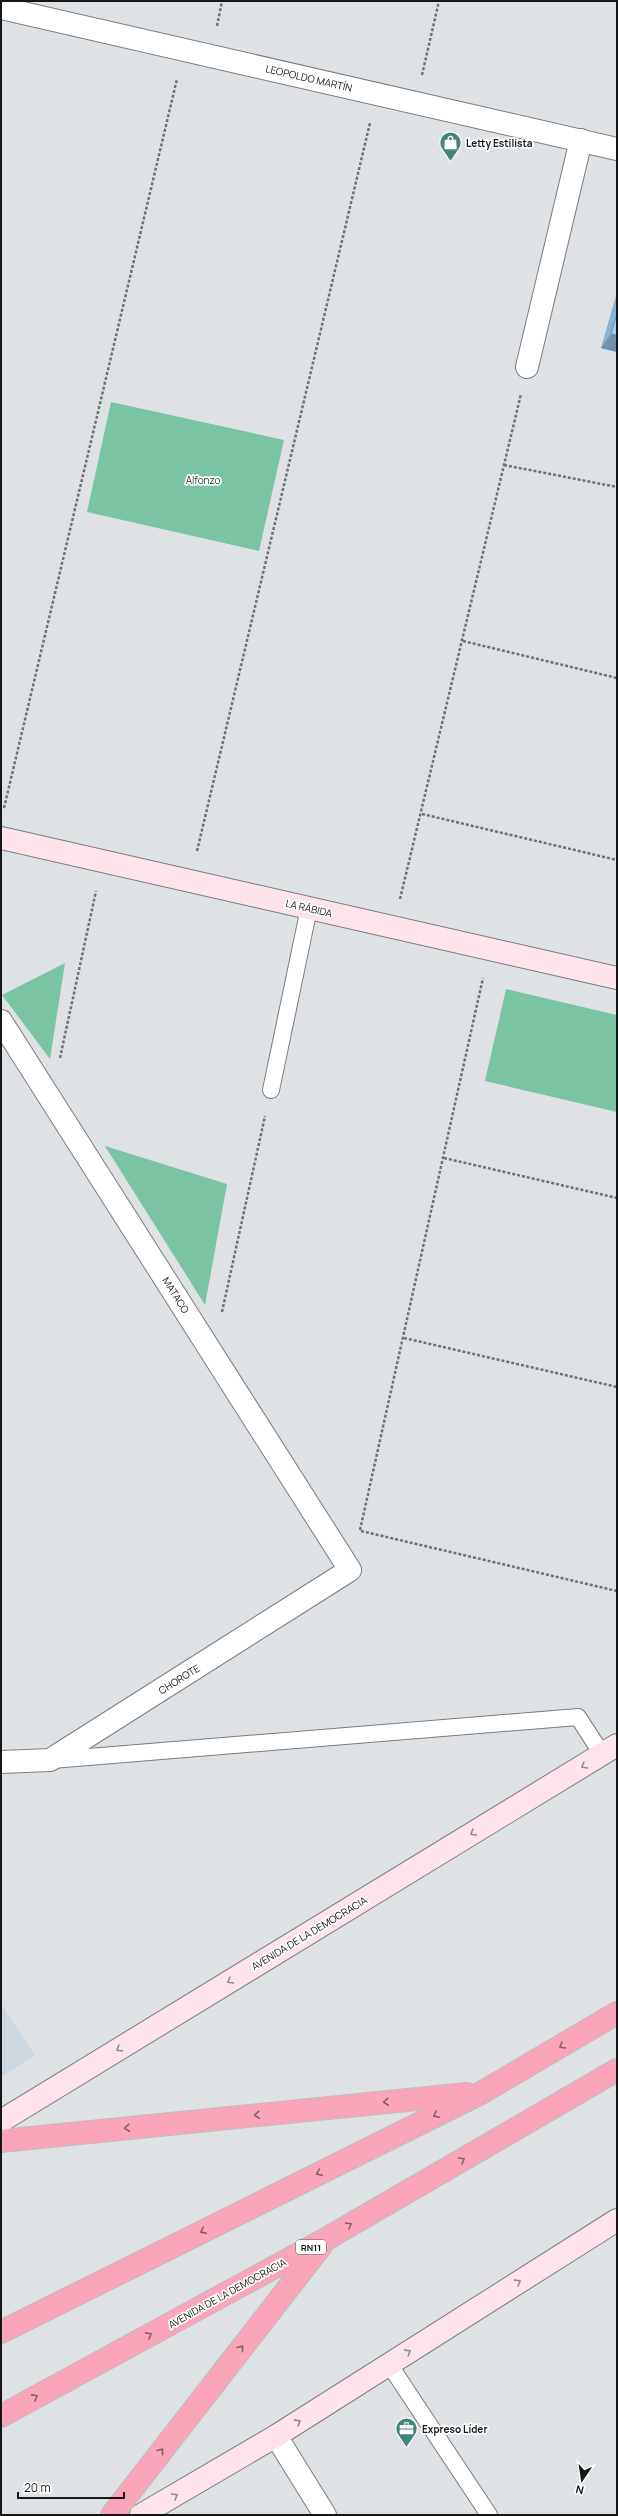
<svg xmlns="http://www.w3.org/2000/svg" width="618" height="2516" viewBox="0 0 618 2516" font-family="Manrope,sans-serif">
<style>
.built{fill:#cdd7e0}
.green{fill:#7ac4a3}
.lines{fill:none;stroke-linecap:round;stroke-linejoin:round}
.lane-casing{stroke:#797c80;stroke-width:18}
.street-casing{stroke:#797c80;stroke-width:24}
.secondary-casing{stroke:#797c80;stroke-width:24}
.highway-casing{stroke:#bdbebe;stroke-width:24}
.path{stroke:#707274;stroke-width:2.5;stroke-dasharray:3 2;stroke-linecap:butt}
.lane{stroke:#fff;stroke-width:16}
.street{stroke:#fff;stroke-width:22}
.secondary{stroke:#fee4ea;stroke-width:22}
.highway{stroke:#faa5b9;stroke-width:22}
.wall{fill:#8db2d2}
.shaded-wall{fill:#7391ab}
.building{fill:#a4cff4;stroke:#7391ab}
.oneway{stroke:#95878b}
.oneway2{stroke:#885e68}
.labels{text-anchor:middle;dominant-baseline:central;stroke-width:3.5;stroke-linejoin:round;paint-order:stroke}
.shield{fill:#fff;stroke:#5b5c5d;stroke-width:1}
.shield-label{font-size:9px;font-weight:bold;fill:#151617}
.street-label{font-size:10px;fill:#151617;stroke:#fff}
.poi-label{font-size:10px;font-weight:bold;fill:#151617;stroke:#fff;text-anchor:start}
.park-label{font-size:10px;fill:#164230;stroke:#fff}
</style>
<rect width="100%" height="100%" fill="#dee2e5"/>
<polygon class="built" points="1,2004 35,2055 1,2077"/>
<g class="green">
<polygon points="111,402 284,440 259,551 87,512"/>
<polygon points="65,963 50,1059 2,995"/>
<polygon points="506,989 617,1015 617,1112 485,1081"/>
<polygon points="105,1146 227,1184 205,1305"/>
</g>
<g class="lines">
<defs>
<g id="lane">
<polyline points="271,1090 309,908"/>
<polyline points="52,1760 578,1717 602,1754"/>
<polyline points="389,2364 489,2515"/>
</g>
<g id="street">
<polyline points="1,8 617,149"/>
<polyline points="527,367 581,140"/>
<polyline points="1,1021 350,1570 50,1760 1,1762"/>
<polyline points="276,2436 325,2515"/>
</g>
<g id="secondary">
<polyline points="1,838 617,978"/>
<polyline points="1,2121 617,1745"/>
<polyline points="141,2515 276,2436 617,2220"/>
</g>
<g id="highway">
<polyline points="1,2141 467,2094"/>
<polyline points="1,2332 481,2093 617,2013"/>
<polyline points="1,2416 326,2239 617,2070"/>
<polyline points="112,2515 321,2246"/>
</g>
</defs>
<use href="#lane" class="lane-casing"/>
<use href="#street" class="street-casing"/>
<use href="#secondary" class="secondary-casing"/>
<use href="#highway" class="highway-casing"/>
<g class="path">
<polyline points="217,26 222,1"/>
<polyline points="422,75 439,1"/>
<polyline points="504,465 617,487"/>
<polyline points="463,641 617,678"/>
<polyline points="4,808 177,79"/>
<polyline points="422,814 617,860"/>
<polyline points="197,851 370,123"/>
<polyline points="400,899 521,394"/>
<polyline points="60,1058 96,891"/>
<polyline points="444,1158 617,1198"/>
<polyline points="222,1312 265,1116"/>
<polyline points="404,1338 617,1387"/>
<polyline points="360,1530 483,978"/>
<polyline points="361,1531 617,1591"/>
</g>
<use href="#lane" class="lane"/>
<use href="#street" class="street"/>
<use href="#secondary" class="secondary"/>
<use href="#highway" class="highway"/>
</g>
<polygon class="wall" points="617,292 617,352 601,348"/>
<polygon class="shaded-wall" points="611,334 617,335 617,352 601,348"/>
<polygon class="building" points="617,313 617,335 611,334"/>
<defs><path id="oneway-chevron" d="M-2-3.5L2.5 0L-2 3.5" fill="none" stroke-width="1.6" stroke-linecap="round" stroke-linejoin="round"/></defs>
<g class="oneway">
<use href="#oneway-chevron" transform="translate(584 1766) rotate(149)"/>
<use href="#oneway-chevron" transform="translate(473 1833) rotate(149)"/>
<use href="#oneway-chevron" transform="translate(230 1981) rotate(149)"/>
<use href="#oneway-chevron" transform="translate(119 2049) rotate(149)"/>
<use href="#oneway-chevron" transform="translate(518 2282) rotate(-32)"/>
<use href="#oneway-chevron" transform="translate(408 2352) rotate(-32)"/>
<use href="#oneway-chevron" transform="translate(298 2422) rotate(-32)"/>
<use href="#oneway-chevron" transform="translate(175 2496) rotate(-30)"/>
</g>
<g class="oneway2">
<use href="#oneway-chevron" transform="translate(562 2046) rotate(150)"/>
<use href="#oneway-chevron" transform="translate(386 2102) rotate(174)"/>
<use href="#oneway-chevron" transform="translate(257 2115) rotate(174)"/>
<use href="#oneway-chevron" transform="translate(436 2115) rotate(154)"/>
<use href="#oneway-chevron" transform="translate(127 2128) rotate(174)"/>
<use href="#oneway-chevron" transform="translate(462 2160) rotate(-30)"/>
<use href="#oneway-chevron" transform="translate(319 2173) rotate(154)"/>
<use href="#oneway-chevron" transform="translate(349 2225) rotate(-30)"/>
<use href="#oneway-chevron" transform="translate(203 2231) rotate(154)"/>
<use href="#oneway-chevron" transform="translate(149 2335) rotate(-29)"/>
<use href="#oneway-chevron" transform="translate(241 2348) rotate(-52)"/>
<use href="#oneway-chevron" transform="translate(35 2397) rotate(-29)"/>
<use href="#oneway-chevron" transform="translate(161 2451) rotate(-52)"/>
</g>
<defs>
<symbol id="shop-pin" viewBox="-11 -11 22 30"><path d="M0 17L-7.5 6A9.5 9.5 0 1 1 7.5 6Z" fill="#41867c" stroke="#fff"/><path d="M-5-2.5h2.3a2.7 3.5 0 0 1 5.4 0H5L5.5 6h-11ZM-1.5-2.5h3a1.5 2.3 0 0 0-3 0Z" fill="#fff"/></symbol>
<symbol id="office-pin" viewBox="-11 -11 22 30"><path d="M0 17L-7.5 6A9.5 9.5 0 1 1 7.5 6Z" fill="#41867c" stroke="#fff"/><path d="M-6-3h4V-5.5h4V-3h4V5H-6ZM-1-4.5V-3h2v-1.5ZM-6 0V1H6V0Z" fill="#fff"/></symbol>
</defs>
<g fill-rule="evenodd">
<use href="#shop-pin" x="438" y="130" width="25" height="34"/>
<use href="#office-pin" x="394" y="2416" width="25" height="34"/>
</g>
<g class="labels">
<rect class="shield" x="296" y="2240" width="30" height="14" rx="3"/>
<g class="shield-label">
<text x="311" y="2247">RN11</text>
</g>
<g class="street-label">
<text transform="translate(309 78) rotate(13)">LEOPOLDO MARTÍN</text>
<text transform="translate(309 908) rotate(13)">LA RÁBIDA</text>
<text transform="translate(176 1295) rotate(58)">MATACO</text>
<text transform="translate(179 1679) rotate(-32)">CHOROTE</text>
<text transform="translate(309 1933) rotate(-31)">AVENIDA DE LA DEMOCRACIA</text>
<text transform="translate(227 2293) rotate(-29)">AVENIDA DE LA DEMOCRACIA</text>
</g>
<g class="poi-label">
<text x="466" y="143">Letty Estilista</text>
<text x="422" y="2429">Expreso Líder</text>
</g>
<g class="park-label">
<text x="203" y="480">Alfonzo</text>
</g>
</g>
<rect width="618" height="2516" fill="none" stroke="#151617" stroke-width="4"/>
<g transform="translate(582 2480) rotate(193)" stroke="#ffffff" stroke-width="3" paint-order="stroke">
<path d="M0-3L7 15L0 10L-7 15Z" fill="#151617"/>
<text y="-6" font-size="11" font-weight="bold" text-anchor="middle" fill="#151617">N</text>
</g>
<path d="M18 2492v6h106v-6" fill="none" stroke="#151617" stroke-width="2"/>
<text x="24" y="2492" font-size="12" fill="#151617" stroke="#ffffff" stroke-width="3" paint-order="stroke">20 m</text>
</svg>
